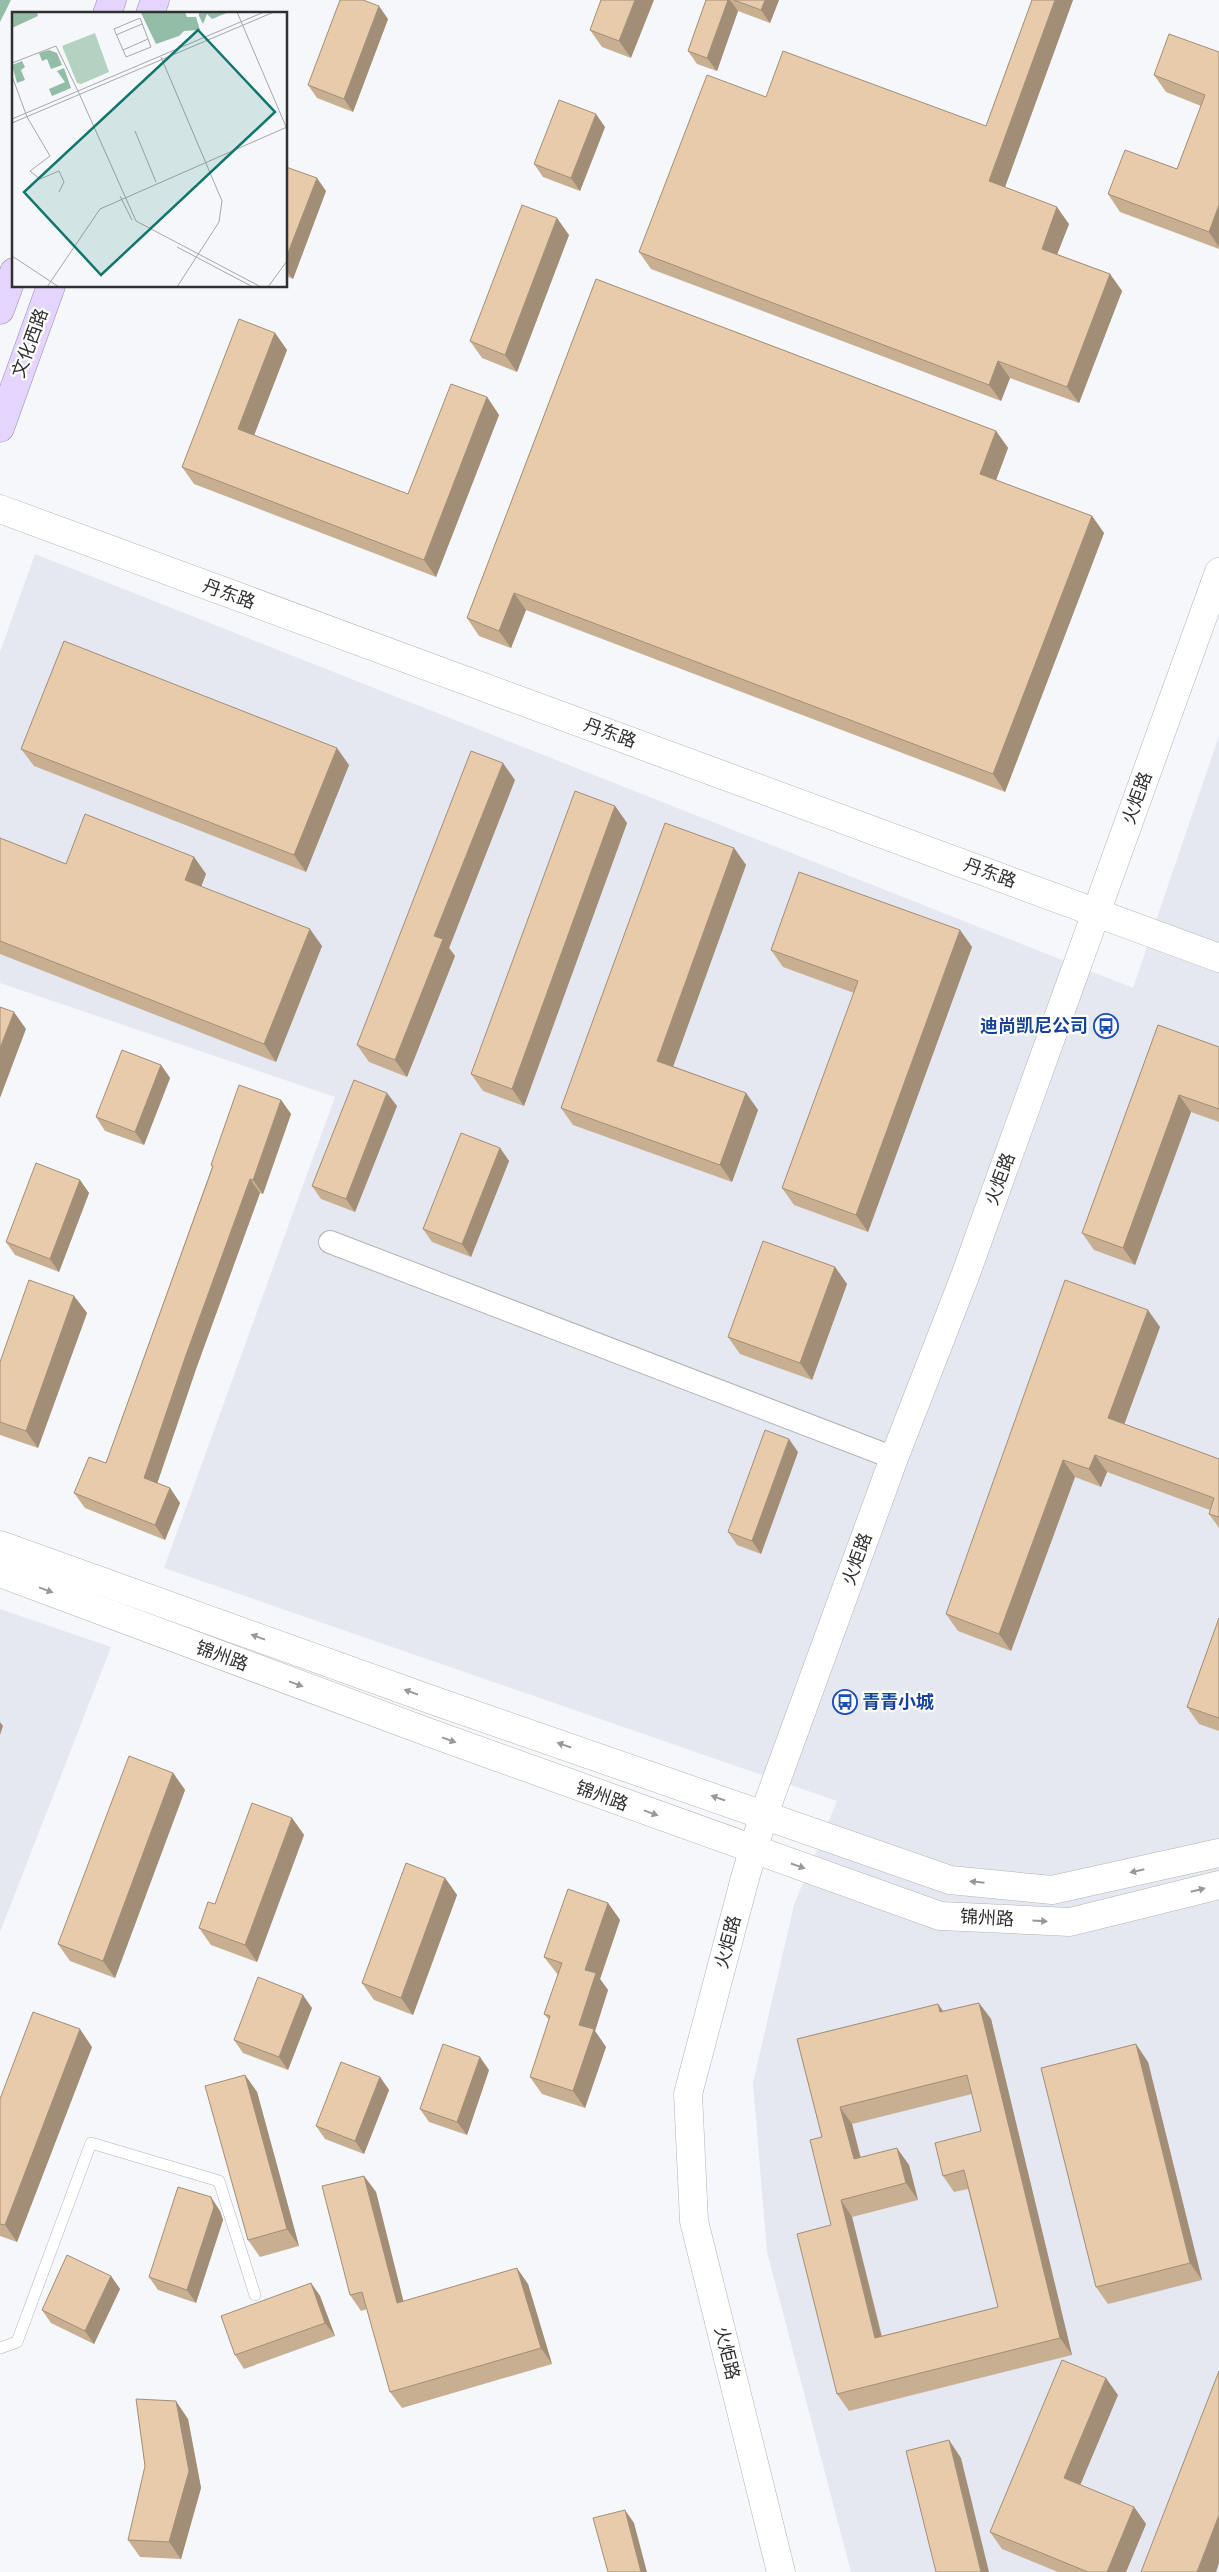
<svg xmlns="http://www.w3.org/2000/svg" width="1219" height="2572" viewBox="0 0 1219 2572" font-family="Bitter,'Noto Sans SC',serif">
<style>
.built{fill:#e5e8f1}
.forest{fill:#93bda7}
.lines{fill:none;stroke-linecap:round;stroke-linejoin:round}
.service-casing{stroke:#b2b3b6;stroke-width:12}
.minor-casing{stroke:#b2b3b6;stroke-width:24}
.secondary-casing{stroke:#b2b3b6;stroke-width:29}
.primary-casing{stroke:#9889b6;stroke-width:29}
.service{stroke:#fff;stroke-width:11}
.minor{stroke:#fff;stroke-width:22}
.secondary{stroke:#fff;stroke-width:28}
.primary{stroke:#e3d5fe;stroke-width:28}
.wall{fill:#c8af92;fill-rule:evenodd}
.shaded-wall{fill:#a28e77}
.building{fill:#e8cbaa;stroke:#a28e77;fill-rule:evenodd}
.oneway{fill:#989898}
.labels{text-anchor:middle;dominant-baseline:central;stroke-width:4.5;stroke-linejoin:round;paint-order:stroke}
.street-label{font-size:18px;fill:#303031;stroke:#fff}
.transit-label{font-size:18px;font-weight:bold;fill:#164399;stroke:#fff;text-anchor:end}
.inset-road{fill:none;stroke:#a7a7aa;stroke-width:1}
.view{fill:#0f766e;fill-opacity:0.15;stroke:#0f766e;stroke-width:2.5}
.inset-edge{fill:none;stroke:#303031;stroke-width:2.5}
</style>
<rect width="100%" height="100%" fill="#f6f7fa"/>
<g class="built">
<polygon points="35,554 1133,988 1219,736 1219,2572 851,2572 767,2252 753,2083 794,1905 837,1801 164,1568 335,1097 0,983 0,652"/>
<polygon points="0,1609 111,1647 0,1932"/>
</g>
<polygon class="forest" points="0,0 11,0 0,22"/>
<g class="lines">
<defs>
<polyline id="service" points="0,2348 17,2342 91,2143 219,2181 255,2295"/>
<polyline id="minor" points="330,1242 894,1458"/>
<g id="secondary">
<polyline points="0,509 1219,958"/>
<polyline points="0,1545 435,1701 950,1880 1052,1890 1219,1853"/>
<polyline points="0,1573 425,1731 940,1916 1070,1922 1219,1885"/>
<polyline points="781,2572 694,2221 688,2094 745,1878 764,1814 894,1458 965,1276 1219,572"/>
</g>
<g id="primary">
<polyline points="107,14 112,0"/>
<polyline points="150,14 155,0"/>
<polyline points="0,310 14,272"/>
<polyline points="0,428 51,286"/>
</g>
</defs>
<use href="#service" class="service-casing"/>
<use href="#minor" class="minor-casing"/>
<use href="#secondary" class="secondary-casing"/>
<use href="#primary" class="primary-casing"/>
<use href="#service" class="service"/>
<use href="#minor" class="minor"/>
<use href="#secondary" class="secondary"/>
<use href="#primary" class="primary"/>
</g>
<g class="wall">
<polygon points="601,0 631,58 602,47 590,30"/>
<polygon points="706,0 779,0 770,23 738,11 717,71 697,64 688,51"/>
<polygon points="1032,0 1073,0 1005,187 1069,224 1057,254 1110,274 1122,291 1079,403 1010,378 1001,401 651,269 639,252 986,126"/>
<polygon points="388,19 353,112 317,98 308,85"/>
<polygon points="1219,52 1219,249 1120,212 1108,194 1177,169 1201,106 1166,92 1154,75"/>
<polygon points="605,127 580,191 543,177 534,164"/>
<polygon points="286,167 326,191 293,279 286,276"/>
<polygon points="569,235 517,372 482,358 470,341"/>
<polygon points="596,279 996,431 1008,448 996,480 1092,516 1104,533 1005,792 526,610 511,648 479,636 467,618"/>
<polygon points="275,333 287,350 254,435 408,494 487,397 499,415 436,577 194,484 182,467"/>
<polygon points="21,749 349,765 306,872 34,766"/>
<polygon points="515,780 449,948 455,956 407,1077 369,1062 357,1045"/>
<polygon points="615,806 627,823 524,1106 483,1091 471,1074"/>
<polygon points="0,838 66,864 194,857 206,874 201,887 322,946 276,1062 0,954"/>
<polygon points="734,848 746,865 673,1066 746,1093 758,1110 732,1182 573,1125 561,1108"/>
<polygon points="960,930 972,947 868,1232 794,1205 782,1188 854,993 783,967 771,950"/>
<polygon points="1158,1025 1219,1047 1219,1122 1191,1112 1135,1265 1094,1250 1082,1233"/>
<polygon points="161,1065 170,1078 144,1145 105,1131 96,1117"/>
<polygon points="281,1100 291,1114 263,1194 260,1193 196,1369 157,1483 170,1488 180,1503 165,1540 85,1508 74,1493 106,1463 212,1167 211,1165"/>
<polygon points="397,1106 355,1212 321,1199 312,1186"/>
<polygon points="500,1148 509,1161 471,1257 432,1242 423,1229"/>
<polygon points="80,1180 89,1193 59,1272 15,1255 6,1242"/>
<polygon points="835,1267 847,1284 812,1380 740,1354 728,1337"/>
<polygon points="74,1296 87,1313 38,1448 0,1435 0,1362"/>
<polygon points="1160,1327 1124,1424 1219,1459 1219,1528 1209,1514 1210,1510 1107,1472 1101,1487 1075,1477 1011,1651 958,1631 946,1614"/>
<polygon points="798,1452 761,1554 737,1545 728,1532"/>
<polygon points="1219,1618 1219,1731 1199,1724 1187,1707"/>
<polygon points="173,1773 185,1790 115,1978 70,1961 58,1944"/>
<polygon points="292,1818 304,1835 257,1962 211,1945 199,1928 215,1904"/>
<polygon points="445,1878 457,1895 413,2015 374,2000 362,1983"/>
<polygon points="608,1903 620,1920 600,1979 608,1990 595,2031 606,2047 585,2108 542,2094 530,2077 549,2020 544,2014 558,1975 544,1957"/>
<path d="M 979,2003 L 991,2019 L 1072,2355 L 849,2411 L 837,2394 L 831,2225 L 822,2137 L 797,2039 L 938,2004 L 943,2011 ZM 972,2094 L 981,2131 L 943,2176 L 954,2192 L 968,2189 L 998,2307 L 882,2336 L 852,2217 L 918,2200 L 909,2165 L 861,2158 L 852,2124 Z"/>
<polygon points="312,2008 288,2070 243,2053 234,2040"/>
<polygon points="92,2047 17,2242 0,2236 0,2099"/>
<polygon points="1148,2062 1202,2280 1108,2304 1096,2287"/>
<polygon points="489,2070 467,2135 429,2122 420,2109"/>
<polygon points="245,2075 257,2092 299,2246 260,2257 248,2240"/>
<polygon points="380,2077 389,2090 364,2154 325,2139 316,2126"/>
<polygon points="364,2176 376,2192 403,2301 528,2284 552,2364 402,2408 390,2392 367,2309 361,2311 350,2295"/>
<polygon points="220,2211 223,2220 196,2303 158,2290 149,2277"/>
<polygon points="111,2276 120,2289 94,2344 51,2323 42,2310"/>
<polygon points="311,2283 320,2296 335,2336 244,2369 235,2355"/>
<polygon points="1118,2395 1080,2485 1134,2507 1146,2524 1126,2572 1058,2572 1002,2549 990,2532"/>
<polygon points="188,2419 201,2488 181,2559 140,2557 128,2540"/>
</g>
<g class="shaded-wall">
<polygon points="635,0 654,0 631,58 619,41"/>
<polygon points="728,0 730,0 738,11 717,71 707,58"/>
<polygon points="765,0 779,0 770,23 761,10"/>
<polygon points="1055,0 1073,0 1001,198 989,181"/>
<polygon points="379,6 388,19 353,112 344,99"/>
<polygon points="596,114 605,127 580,191 571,178"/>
<polygon points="317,178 326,191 293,279 286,270 286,258"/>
<polygon points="1219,205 1219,247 1209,232"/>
<polygon points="1057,207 1069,224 1053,265 1042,249"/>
<polygon points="557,218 569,235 517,372 505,355"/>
<polygon points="1110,274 1122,291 1079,403 1067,387"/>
<polygon points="275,333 287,350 250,446 238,429"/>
<polygon points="998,361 1010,378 1001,401 989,385"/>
<polygon points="487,397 499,415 436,577 424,560"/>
<polygon points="996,431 1008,448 992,491 980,474"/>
<polygon points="1092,516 1104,533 1005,792 993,774"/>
<polygon points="514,593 526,610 511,648 499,631"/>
<polygon points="337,748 349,765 306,872 294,855"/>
<polygon points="503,763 515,780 449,948 455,956 407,1077 395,1060 434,936"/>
<polygon points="615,806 627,823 524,1106 512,1089"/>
<polygon points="734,848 746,865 669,1078 657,1061"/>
<polygon points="194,857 206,874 197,897 185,880"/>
<polygon points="310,929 322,946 276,1062 264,1044"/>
<polygon points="960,930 972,947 868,1232 856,1215"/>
<polygon points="14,1012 26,1029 0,1098 0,1048"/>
<polygon points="161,1065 170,1078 144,1145 135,1132"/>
<polygon points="387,1093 397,1106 355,1212 346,1199"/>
<polygon points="746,1093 758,1110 732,1182 720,1165"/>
<polygon points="1179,1095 1191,1112 1135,1265 1123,1248"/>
<polygon points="281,1100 291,1114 263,1194 253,1180"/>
<polygon points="500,1148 509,1161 471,1257 462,1244"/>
<polygon points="250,1179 260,1193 196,1369 154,1493 144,1478 186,1355"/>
<polygon points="80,1180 89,1193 59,1272 50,1259"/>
<polygon points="835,1267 847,1284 812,1380 800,1363"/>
<polygon points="74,1296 87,1313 38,1448 26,1431"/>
<polygon points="1148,1310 1160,1327 1120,1436 1108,1418"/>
<polygon points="789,1439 798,1452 761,1554 752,1541"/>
<polygon points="1095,1455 1107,1472 1101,1487 1089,1469"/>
<polygon points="1063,1460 1075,1477 1011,1651 999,1634"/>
<polygon points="170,1488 180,1503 165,1540 155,1525"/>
<polygon points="0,1722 3,1726 0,1735"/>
<polygon points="173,1773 185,1790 115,1978 103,1961"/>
<polygon points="292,1818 304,1835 257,1962 245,1945"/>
<polygon points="445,1878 457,1895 413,2015 401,1998"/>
<polygon points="608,1903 620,1920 600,1979 608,1990 595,2031 606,2047 585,2108 573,2091 585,1970"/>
<polygon points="303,1995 312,2008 288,2070 279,2057"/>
<polygon points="979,2003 991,2019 1072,2355 1060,2338"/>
<polygon points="938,2004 950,2021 940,2012"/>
<polygon points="80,2029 92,2047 17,2242 5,2225"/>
<polygon points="1136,2044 1148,2062 1202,2280 1190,2263"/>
<polygon points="480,2057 489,2070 467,2135 457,2122"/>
<polygon points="245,2075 257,2092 299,2246 287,2229"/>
<polygon points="380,2077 389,2090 364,2154 355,2141"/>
<polygon points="840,2107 852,2124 865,2176 854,2159"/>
<polygon points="897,2148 909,2165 918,2200 906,2183"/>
<polygon points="364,2176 376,2192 408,2319 397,2303"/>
<polygon points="211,2197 220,2211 223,2220 196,2303 187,2290"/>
<polygon points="841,2200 852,2217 886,2355 875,2338"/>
<polygon points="517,2268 528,2284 552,2364 541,2348"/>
<polygon points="111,2276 120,2289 94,2344 85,2331"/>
<polygon points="311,2283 320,2296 335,2336 325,2323"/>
<polygon points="1106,2378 1118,2395 1076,2495 1064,2478"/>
<polygon points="176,2401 188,2419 201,2488 181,2559 169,2542"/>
<polygon points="949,2440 961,2458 989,2572 981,2572"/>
<polygon points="1134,2507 1146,2524 1126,2572 1107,2572"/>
<polygon points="625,2510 634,2523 647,2572 641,2572"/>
<polygon points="1219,2515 1219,2563 1216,2572 1197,2572"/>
</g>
<g class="building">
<polygon points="340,0 363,0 379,6 344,99 308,85"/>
<polygon points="601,0 635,0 619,41 590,30"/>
<polygon points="706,0 728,0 707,58 688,51"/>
<polygon points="734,0 765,0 761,10"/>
<polygon points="1032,0 1055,0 989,181 1057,207 1042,249 1110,274 1067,387 998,361 989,385 639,252 707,75 766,97 783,51 986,126"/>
<polygon points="1169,34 1219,52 1219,205 1209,232 1108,194 1125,150 1177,169 1205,95 1154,75"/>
<polygon points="559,100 596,114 571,178 534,164"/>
<polygon points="286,167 317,178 286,258"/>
<polygon points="522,205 557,218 505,355 470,341"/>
<polygon points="596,279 996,431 980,474 1092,516 993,774 514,593 499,631 467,618"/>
<polygon points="239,319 275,333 238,429 408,494 451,384 487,397 424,560 182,467"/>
<polygon points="64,641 337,748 294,855 21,749"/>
<polygon points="471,751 503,763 434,936 443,939 395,1060 357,1045"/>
<polygon points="575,791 615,806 512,1089 471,1074"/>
<polygon points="85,814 194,857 185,880 310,929 264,1044 0,941 0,838 66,864"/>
<polygon points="665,823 734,848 657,1061 746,1093 720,1165 561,1108"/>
<polygon points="799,872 960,930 856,1215 782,1188 858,981 771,950"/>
<polygon points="0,1007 14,1012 0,1048"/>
<polygon points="1158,1025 1219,1047 1219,1109 1179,1095 1123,1248 1082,1233"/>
<polygon points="122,1050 161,1065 135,1132 96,1117"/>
<polygon points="354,1080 387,1093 346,1199 312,1186"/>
<polygon points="239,1085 281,1100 253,1180 250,1179 186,1355 144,1478 170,1488 155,1525 74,1493 89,1457 106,1463 213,1166 211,1165"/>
<polygon points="461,1133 500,1148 462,1244 423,1229"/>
<polygon points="36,1163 80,1180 50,1259 6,1242"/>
<polygon points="763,1241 835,1267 800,1363 728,1337"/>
<polygon points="29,1280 74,1296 26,1431 0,1422 0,1362"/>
<polygon points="1065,1280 1148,1310 1108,1418 1219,1459 1219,1517 1209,1514 1214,1498 1095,1455 1089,1469 1063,1460 999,1634 946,1614"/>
<polygon points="765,1430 789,1439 752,1541 728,1532"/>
<polygon points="1219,1618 1219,1718 1187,1707"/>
<polygon points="129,1756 173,1773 103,1961 58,1944"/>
<polygon points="252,1803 292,1818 245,1945 199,1928 208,1902 215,1904"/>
<polygon points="406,1863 445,1878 401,1998 362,1983"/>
<polygon points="568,1889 608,1903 585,1970 596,1973 579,2025 594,2029 573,2091 530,2077 550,2016 544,2014 562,1963 544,1957"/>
<polygon points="258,1977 303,1995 279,2057 234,2040"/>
<path d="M 979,2003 L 1060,2338 L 837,2394 L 797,2234 L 831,2225 L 810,2140 L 822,2137 L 797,2039 L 938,2004 L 940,2012 ZM 967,2075 L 981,2131 L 935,2143 L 943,2176 L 964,2170 L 998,2307 L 875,2338 L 841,2200 L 906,2183 L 897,2148 L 854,2159 L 840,2107 Z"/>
<polygon points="33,2012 80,2029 5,2225 0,2224 0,2099"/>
<polygon points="443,2044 480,2057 457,2122 420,2109"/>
<polygon points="1136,2044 1190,2263 1096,2287 1041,2068"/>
<polygon points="341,2062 380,2077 355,2141 316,2126"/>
<polygon points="245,2075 287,2229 248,2240 205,2086"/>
<polygon points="364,2176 397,2303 517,2268 541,2348 390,2392 362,2292 350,2295 322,2186"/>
<polygon points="178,2187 211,2197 214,2207 187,2290 149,2277"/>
<polygon points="67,2255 111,2276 85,2331 42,2310"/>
<polygon points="311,2283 325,2323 235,2355 221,2316"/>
<polygon points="1062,2360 1106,2378 1064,2478 1134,2507 1107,2572 1088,2572 990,2532"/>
<polygon points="1219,2371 1219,2515 1197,2572 1141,2572"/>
<polygon points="136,2399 176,2401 189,2471 169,2542 128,2540 145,2466"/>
<polygon points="949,2440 981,2572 936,2572 906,2451"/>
<polygon points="625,2510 641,2572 608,2572 593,2518"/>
</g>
<defs><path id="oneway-solid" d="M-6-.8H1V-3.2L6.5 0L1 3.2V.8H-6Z" transform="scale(1.25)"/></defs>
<g class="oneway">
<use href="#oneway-solid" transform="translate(46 1590) rotate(20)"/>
<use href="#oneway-solid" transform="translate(258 1637) rotate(-160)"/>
<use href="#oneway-solid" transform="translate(296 1684) rotate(20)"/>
<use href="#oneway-solid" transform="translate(411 1692) rotate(-160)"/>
<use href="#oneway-solid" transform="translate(449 1740) rotate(20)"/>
<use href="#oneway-solid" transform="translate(564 1745) rotate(-161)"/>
<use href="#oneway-solid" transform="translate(718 1798) rotate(-161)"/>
<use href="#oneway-solid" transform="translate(651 1813) rotate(20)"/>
<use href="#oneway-solid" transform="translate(798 1866) rotate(19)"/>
<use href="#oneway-solid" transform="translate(1137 1871) rotate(167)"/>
<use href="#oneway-solid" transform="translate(977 1882) rotate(-174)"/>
<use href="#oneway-solid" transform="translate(1198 1890) rotate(-14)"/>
<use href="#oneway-solid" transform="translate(1040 1921) rotate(3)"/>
</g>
<defs>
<symbol id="bus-ring" viewBox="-11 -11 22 22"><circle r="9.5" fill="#fff" stroke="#1a4fb4" stroke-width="1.5"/><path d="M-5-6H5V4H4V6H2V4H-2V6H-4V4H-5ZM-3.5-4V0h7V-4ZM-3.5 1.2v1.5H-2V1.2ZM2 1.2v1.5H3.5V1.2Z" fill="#1a4fb4"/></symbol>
</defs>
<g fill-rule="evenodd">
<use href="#bus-ring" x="1092" y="1012" width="28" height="28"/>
<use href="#bus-ring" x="831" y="1688" width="28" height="28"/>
</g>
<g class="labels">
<g class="street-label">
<text transform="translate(30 343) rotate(-70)">文化西路</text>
<text transform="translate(229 594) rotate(20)">丹东路</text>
<text transform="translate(610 733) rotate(20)">丹东路</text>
<text transform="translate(1137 798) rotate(-70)">火炬路</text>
<text transform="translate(990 873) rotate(20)">丹东路</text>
<text transform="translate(1000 1179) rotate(-70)">火炬路</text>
<text transform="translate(857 1559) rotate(-70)">火炬路</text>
<text transform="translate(222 1656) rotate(20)">锦州路</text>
<text transform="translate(602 1796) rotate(20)">锦州路</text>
<text transform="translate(987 1918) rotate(3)">锦州路</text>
<text transform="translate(728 1942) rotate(-75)">火炬路</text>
<text transform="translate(727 2353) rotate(76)">火炬路</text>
</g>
<g class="transit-label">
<text x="1088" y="1026">迪尚凯尼公司</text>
<text x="862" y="1702" text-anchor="start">青青小城</text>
</g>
</g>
<g transform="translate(12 12)">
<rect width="275" height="275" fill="#f6f7fa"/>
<path d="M 83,21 L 97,60 L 69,72 L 65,71 L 50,34 Z" fill="#b3d2c1"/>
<path d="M 0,0 L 25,0 L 26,4 L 0,16 ZM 123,0 L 173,0 L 175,5 L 184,5 L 188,18 L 172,19 L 167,24 L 144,32 L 129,1 ZM 217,0 L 200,7 L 195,2 L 191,12 L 187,4 L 187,0 ZM 37,38 L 45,41 L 50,53 L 39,57 L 35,47 L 30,49 L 27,41 ZM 10,49 L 13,55 L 9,58 L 13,68 L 5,71 L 0,53 ZM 52,56 L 59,76 L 40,84 L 37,77 L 53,70 L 45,59 Z" fill="#93bda7"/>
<path class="inset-road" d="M 225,0 L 275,117M 128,6 L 139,35 L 114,45 L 102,17 ZM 104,23 L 130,12M 111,38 L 136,27M 149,45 L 210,189 L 207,210 L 165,275M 0,51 L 44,34 L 66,79M 0,64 L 15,105 L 38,144 L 18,159 L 28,167 L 47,159 L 52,170 L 47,180M 66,79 L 124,209 L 249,275M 0,107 L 252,0M 0,111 L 262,0M 123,119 L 144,170M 108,184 L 120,208M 165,235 L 241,275M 0,244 L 47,275M 35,275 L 88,197 L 275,115M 256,275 L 275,249"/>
<path class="view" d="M 186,18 L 263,100 L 89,263 L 12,180 Z"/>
<rect width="275" height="275" class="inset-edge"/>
</g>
</svg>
